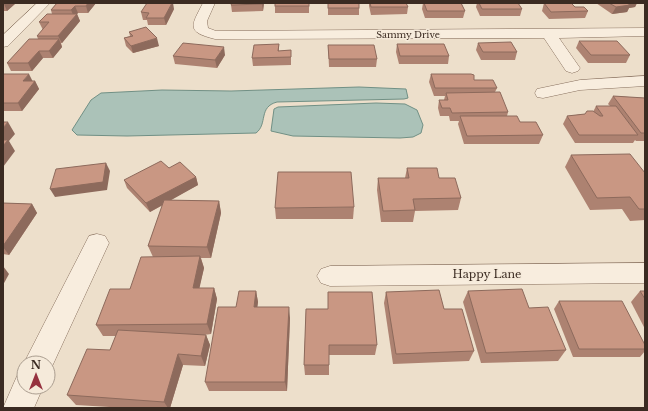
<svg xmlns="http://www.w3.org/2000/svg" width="648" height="411" viewBox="0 0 648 411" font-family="'Libre Baskerville',serif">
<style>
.water{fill:#abc2b8;stroke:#719085}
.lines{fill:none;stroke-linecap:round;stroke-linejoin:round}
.minor-casing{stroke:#89715f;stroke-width:1}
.minor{fill:#f8edde;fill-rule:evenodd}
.wall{fill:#ad8271}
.shaded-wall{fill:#8d6a5c}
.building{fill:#c99783;stroke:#8d6a5c}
.labels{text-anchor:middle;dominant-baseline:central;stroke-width:3;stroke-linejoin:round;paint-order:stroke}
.far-street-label{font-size:9px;fill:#3b2b22;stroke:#f5eada}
.street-label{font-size:11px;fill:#3b2b22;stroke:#f5eada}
</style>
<rect width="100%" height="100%" fill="#eddfcb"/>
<g class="water">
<path d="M 359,87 L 406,89 L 408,98 L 404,99 L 277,102 C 258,107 268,124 256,133 L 127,136 L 77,135 L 72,130 L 91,100 L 101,93 L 162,90 L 231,91 Z"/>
<polygon points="376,103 405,104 417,110 423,125 421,133 413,137 400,138 293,136 271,131 274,109 278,107"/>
</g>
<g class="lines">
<defs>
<g id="minor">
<polygon points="37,3 50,3 8,46 3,47 3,35"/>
<path d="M 203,3 L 215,3 L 207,21 L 208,28 L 216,31 L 645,28 L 645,36 L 559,38 L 580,68 L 578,71 L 572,73 L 566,71 L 544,38 L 215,39 C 186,32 191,26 203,3 Z"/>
<polygon points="645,76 645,86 580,90 543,98 537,97 535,93 537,89 580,80"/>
<polygon points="97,234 105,236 109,243 49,373 48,373 48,363 24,363 89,236"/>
<polygon points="645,263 645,283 330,286 321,283 317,276 321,269 330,266"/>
<polygon points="24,374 24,387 43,387 34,408 3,408 17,376"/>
</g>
</defs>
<use href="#minor" class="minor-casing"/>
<use href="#minor" class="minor"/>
</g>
<g class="wall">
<polygon points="3,3 16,3 7,11 3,11"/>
<polygon points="57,3 96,3 88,13 78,13 77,14 80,21 62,43 61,43 62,47 53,58 43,58 32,71 11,71 7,63 38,39 37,36 43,30 39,22 52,14 51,10"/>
<polygon points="264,3 263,11 232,12 231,5"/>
<polygon points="309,3 309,13 275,13 275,6"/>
<polygon points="328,3 359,8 359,15 328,15"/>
<polygon points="369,3 406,3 408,7 407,14 371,15 369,6"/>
<polygon points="423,3 461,3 465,11 463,18 425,18 422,9"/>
<polygon points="477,3 518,3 522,9 520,16 480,16 476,7"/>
<polygon points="544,3 575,7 588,11 585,18 549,19 542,11"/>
<polygon points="596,3 637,3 635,7 629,8 627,12 612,14"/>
<polygon points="174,9 166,25 148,25 147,20 143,20 141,12"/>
<polygon points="129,32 159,46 133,53 126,46 124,38 130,36"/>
<polygon points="579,41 630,55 626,63 588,63 576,48"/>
<polygon points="478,43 517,52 515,60 481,60 476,50"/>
<polygon points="279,44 279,51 291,50 291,65 253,66 252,58"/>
<polygon points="397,44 449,56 448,64 399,64 396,52"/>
<polygon points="328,45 377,59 376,67 329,67"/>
<polygon points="225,55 217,68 175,64 173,56"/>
<polygon points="3,74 32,81 35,81 39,89 22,111 3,111"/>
<polygon points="431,74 474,80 497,88 495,92 508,112 507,116 520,122 543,135 539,144 464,144 458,124 459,121 450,121 449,116 440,116 438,108 439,100 444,100 445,96 434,96 429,82"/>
<polygon points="613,96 645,98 645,141 636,141 635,140 633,143 575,143 563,124 567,116 585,114 593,112 596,106 610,106 608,104"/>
<polygon points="571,155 645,173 645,220 630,221 622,209 590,210 565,167"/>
<polygon points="169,168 196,177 198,185 170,200 219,201 221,213 211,258 201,258 204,268 199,288 214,288 217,299 211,334 204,335 206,335 210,345 205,366 183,365 170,408 126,408 76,405 67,395 110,350 116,336 103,336 96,325 130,289 153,257 148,246 163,205 150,212 127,188 124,180"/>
<polygon points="407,168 439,178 461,198 458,210 415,211 413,222 381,222 377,190 378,178 405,178"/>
<polygon points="3,203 32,204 37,213 9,255 3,254"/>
<polygon points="354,207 353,219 276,219 275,208"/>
<polygon points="256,291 258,302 257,307 290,318 287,391 209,391 205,382 236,307"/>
<polygon points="468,291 529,308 566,350 558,361 481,363 463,302"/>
<polygon points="640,291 645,291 645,329 631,302"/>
<polygon points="386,292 444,309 474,351 469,361 393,364 384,303"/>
<polygon points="559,301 645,345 645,351 640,357 573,357 554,309"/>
<polygon points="306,309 377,345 375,355 329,355 329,375 305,375 304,365"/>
</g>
<g class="shaded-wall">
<polygon points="5,3 16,3 7,11 4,4"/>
<polygon points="88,3 96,3 88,13 86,6"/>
<polygon points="172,3 173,3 174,9 166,25 164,18"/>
<polygon points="263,3 264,3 263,11 262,4"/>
<polygon points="624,3 637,3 635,7 629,8 627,12 612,14 616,7"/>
<polygon points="75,6 78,13 74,17 71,10"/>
<polygon points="77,14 80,21 62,43 58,36"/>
<polygon points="157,38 159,46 133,53 131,46"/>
<polygon points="59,39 62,47 53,58 49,51"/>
<polygon points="224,47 225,55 217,68 215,60"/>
<polygon points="39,51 43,58 32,71 28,63"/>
<polygon points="29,74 33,82 23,81"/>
<polygon points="35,81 39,89 22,111 18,103"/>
<polygon points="8,122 15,134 9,141 15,151 3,167 3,128"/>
<polygon points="106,163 110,171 107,190 55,197 50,189"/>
<polygon points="196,177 198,185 150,212 146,203"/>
<polygon points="219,201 221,213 211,258 207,247"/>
<polygon points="32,204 37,213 9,255 3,247 3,246"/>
<polygon points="200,256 204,268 197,299 193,288"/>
<polygon points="3,266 9,274 3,285"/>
<polygon points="214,288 217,299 211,334 207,324"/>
<polygon points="256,291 258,302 256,318 254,307"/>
<polygon points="289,307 290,318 287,391 285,382"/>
<polygon points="206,335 210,345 205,366 201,356"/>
<polygon points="178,354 183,365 170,408 168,408 164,402"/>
</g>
<g class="building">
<polygon points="57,3 88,3 86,6 75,6 71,10 51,10"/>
<polygon points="147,3 172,3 164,18 146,18 149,13 141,12"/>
<polygon points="232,3 263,3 262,4 231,5"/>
<rect x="275" y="3" width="34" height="3"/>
<rect x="328" y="3" width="31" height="5"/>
<polygon points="370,3 406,3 408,7 371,7"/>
<polygon points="424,3 461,3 465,11 427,11"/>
<polygon points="479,3 518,3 522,9 482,9"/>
<polygon points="544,3 571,3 575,7 584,7 588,11 551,12"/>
<polygon points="609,3 627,3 630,5 616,7"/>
<polygon points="47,14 77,14 58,36 37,36 49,22 39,22"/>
<polygon points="146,27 157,38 131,46 124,38 133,36 129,32"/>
<polygon points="29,39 59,39 49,51 39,51 28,63 7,63"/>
<polygon points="579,41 617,41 630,55 591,55"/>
<polygon points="511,42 517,52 483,52 478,43"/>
<polygon points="183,43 224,47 215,60 173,56"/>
<polygon points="279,44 278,51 291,50 291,57 252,58 254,45"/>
<polygon points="397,44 444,44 449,56 400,56"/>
<polygon points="328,45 374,45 377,59 329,59"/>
<polygon points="3,74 29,74 23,81 35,81 18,103 3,103"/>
<polygon points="431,74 471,74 474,75 474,80 493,80 497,88 435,88"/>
<polygon points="500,92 508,112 452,113 450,108 442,108 439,100 448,100 446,93"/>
<polygon points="613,96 645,98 645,133 641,133"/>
<polygon points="596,106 616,106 638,135 579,135 567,116 585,114 587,111 593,111 600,116 603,116"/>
<polygon points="460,116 517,116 520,122 536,122 543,135 467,136"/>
<polygon points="3,122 8,122 3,128"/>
<polygon points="3,140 8,140 3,146"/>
<polygon points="630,154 645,173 645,209 639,209 630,197 597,198 571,155"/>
<polygon points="161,161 169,168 180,162 196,177 146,203 124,180"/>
<polygon points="106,163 103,182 50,189 56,169"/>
<polygon points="407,168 437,168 439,178 455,178 461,198 413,199 415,210 383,211 378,178 409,178"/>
<polygon points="278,172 351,172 354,207 275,208"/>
<polygon points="164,200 219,201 207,247 148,246"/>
<polygon points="3,203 32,204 3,246"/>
<polygon points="200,256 193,288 214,288 207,324 96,325 110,289 130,289 141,257"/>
<polygon points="522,289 529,308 548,307 566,350 486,353 468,291"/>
<polygon points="439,290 444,309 462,309 474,351 396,354 386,292"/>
<polygon points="239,291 256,291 254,307 289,307 285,382 205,382 218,307 236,307"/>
<polygon points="640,291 645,291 645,299"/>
<polygon points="328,292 372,292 377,345 329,345 329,365 304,365 306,309 328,309"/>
<polygon points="559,301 622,301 645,345 645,349 579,349"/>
<polygon points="118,330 206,335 201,356 178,354 164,402 67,395 87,349 110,350"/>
</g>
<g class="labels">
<g class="far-street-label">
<text x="408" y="34">Sammy Drive</text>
</g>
<g class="street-label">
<text x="487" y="274">Happy Lane</text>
</g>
</g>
<rect width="648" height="411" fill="none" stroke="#3b2b22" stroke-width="8"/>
<g transform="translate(36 375)"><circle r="19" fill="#f5eada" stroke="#ab9e90"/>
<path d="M0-3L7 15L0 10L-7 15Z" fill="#96323f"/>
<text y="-6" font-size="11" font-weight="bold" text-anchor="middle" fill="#3b2b22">N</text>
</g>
</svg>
